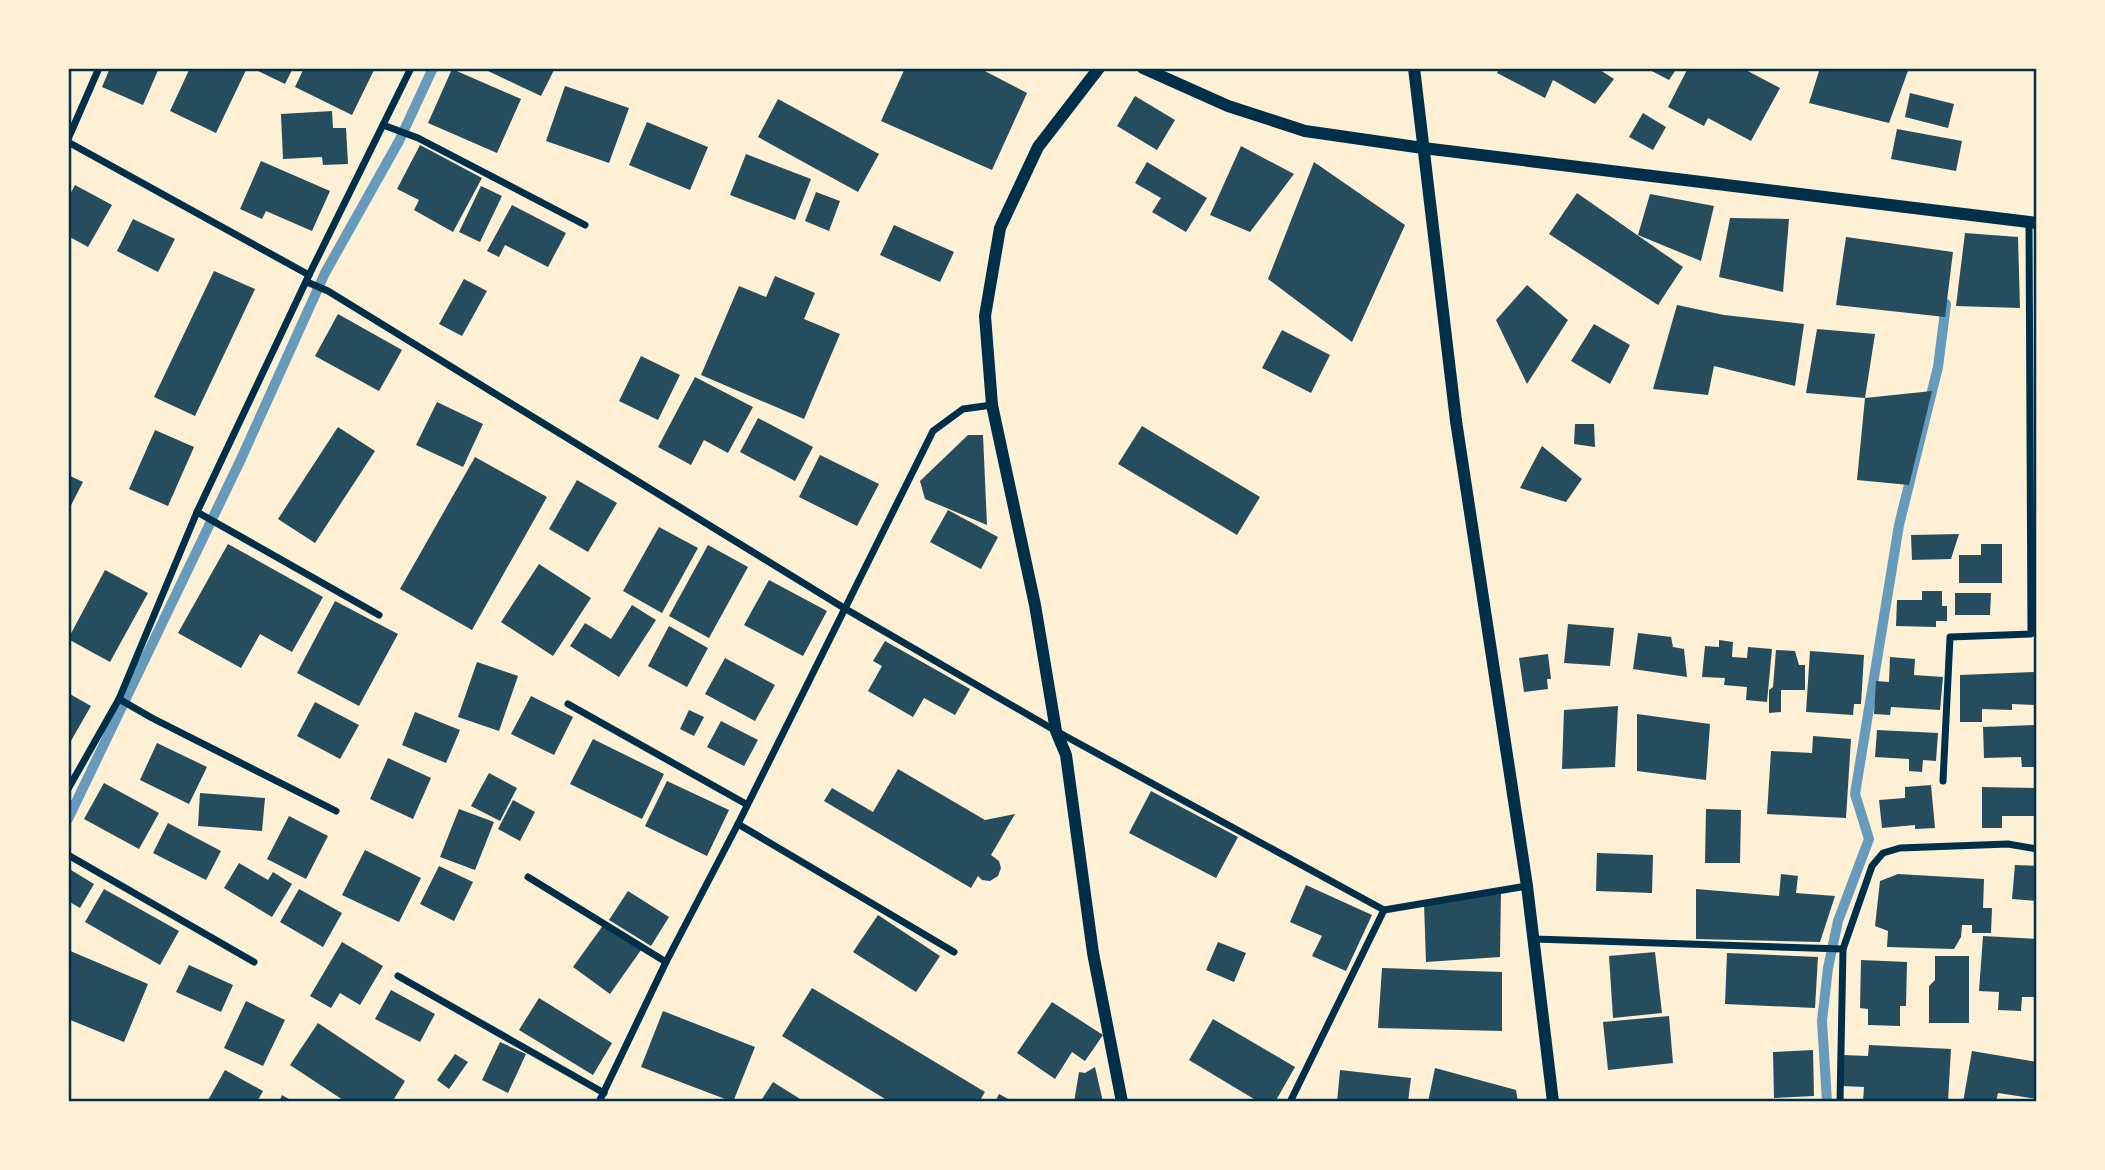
<svg xmlns="http://www.w3.org/2000/svg" width="2105" height="1170" viewBox="0 0 2105 1170" font-family="Karla,sans-serif">
<style>
.lines{fill:none;stroke-linecap:round;stroke-linejoin:round}
.stream{stroke:#669bbc;stroke-width:10}
.building{fill:#264d5e}
.minor{stroke:#003049;stroke-width:7}
.tertiary{stroke:#003049;stroke-width:12}
.neatline{fill:none;stroke:#003049;stroke-width:2.5}
</style>
<rect width="100%" height="100%" fill="#fdf0d5"/>
<g class="lines">
<g class="stream">
<polyline points="68,819 241,459 325,273 399,141 433,68"/>
<polyline points="1827,1102 1822,1021 1828,968 1838,921 1869,839 1855,794 1899,525 1938,367 1946,304"/>
</g>
</g>
<g class="building">
<polygon points="110,68 159,68 143,105 102,87"/>
<polygon points="190,68 247,68 216,133 170,111"/>
<polygon points="252,68 293,68 285,84"/>
<polygon points="304,68 375,68 352,115 295,87"/>
<polygon points="489,68 555,68 541,96 488,71"/>
<polygon points="905,68 979,68 1027,93 992,170 881,121"/>
<polygon points="1500,68 1597,68 1614,79 1595,104 1553,80 1545,98 1497,73"/>
<polygon points="1646,68 1677,68 1669,80"/>
<polygon points="1688,68 1742,68 1780,88 1751,141 1708,118 1704,126 1668,107"/>
<polygon points="1820,68 1909,68 1889,123 1809,103"/>
<polygon points="452,69 521,99 497,153 428,123"/>
<polygon points="565,86 629,108 609,163 546,141"/>
<polygon points="1910,93 1954,104 1948,128 1905,117"/>
<polygon points="1135,96 1175,120 1157,150 1117,126"/>
<polygon points="778,99 879,154 858,192 758,137"/>
<polygon points="332,111 333,128 346,128 348,164 323,165 322,157 283,159 281,114"/>
<polygon points="1643,113 1666,127 1653,150 1629,137"/>
<polygon points="647,122 708,147 690,190 629,165"/>
<polygon points="1897,129 1962,141 1956,171 1891,159"/>
<polygon points="420,145 482,178 453,232 414,210 419,200 397,189"/>
<polygon points="1241,146 1294,174 1250,232 1210,215"/>
<polygon points="746,154 811,179 795,220 730,195"/>
<polygon points="261,161 330,191 312,231 266,211 262,219 240,209"/>
<polygon points="1147,162 1207,198 1186,232 1152,212 1161,198 1135,183"/>
<polygon points="1314,162 1405,225 1352,342 1268,279"/>
<polygon points="75,185 112,205 88,247 68,236 68,198"/>
<polygon points="481,186 502,196 480,242 459,232"/>
<polygon points="816,192 840,201 829,231 805,221"/>
<polygon points="1577,193 1683,267 1658,305 1549,234"/>
<polygon points="1650,194 1714,206 1701,261 1638,235"/>
<polygon points="512,205 566,233 548,267 505,245 499,257 487,251"/>
<polygon points="1730,218 1789,219 1783,292 1719,277"/>
<polygon points="133,219 175,239 158,272 117,251"/>
<polygon points="894,225 954,252 940,282 880,255"/>
<polygon points="1965,233 2018,237 2020,308 1956,306"/>
<polygon points="1846,237 1953,252 1945,317 1836,305"/>
<polygon points="214,271 255,289 195,416 154,397"/>
<polygon points="775,276 815,293 804,319 840,334 804,419 701,375 739,286 766,297"/>
<polygon points="464,279 487,291 462,336 439,324"/>
<polygon points="1527,285 1568,320 1527,384 1496,320"/>
<polygon points="1677,305 1724,315 1804,324 1795,386 1714,366 1708,395 1653,389"/>
<polygon points="338,314 402,350 379,391 315,356"/>
<polygon points="1594,324 1630,345 1610,384 1571,361"/>
<polygon points="1817,329 1875,334 1865,398 1806,393"/>
<polygon points="1282,330 1330,355 1311,393 1262,368"/>
<polygon points="641,356 680,375 658,420 619,401"/>
<polygon points="695,377 753,407 728,453 704,440 691,465 658,447"/>
<polygon points="1932,391 1909,485 1857,480 1865,398"/>
<polygon points="437,402 483,424 463,467 416,445"/>
<polygon points="758,418 813,447 795,481 740,452"/>
<polygon points="1575,424 1594,424 1595,447 1574,444"/>
<polygon points="1142,426 1260,497 1237,535 1118,464"/>
<polygon points="338,427 375,451 315,543 278,519"/>
<polygon points="155,430 194,447 168,506 129,489"/>
<polygon points="968,435 983,435 987,525 925,499 920,481"/>
<polygon points="1542,446 1582,479 1566,502 1520,488"/>
<polygon points="820,455 879,484 857,526 799,497"/>
<polygon points="475,457 547,497 472,630 400,589"/>
<polygon points="68,475 83,482 68,511"/>
<polygon points="577,480 617,503 588,552 549,529"/>
<polygon points="948,510 998,537 981,569 930,542"/>
<polygon points="659,527 698,548 662,613 623,591"/>
<polygon points="1959,534 1951,559 1912,560 1911,535"/>
<polygon points="228,544 323,597 292,652 260,634 241,668 178,633"/>
<polygon points="1981,544 2002,544 2002,583 1959,583 1959,555 1981,555"/>
<polygon points="708,545 748,567 709,638 669,616"/>
<polygon points="539,564 591,598 553,656 501,622"/>
<polygon points="105,570 148,593 110,662 68,639"/>
<polygon points="769,580 827,611 803,656 744,625"/>
<polygon points="1922,591 1942,591 1942,606 1947,606 1947,621 1936,621 1936,627 1896,626 1897,600 1922,600"/>
<polygon points="1955,593 1991,593 1990,615 1955,615"/>
<polygon points="335,601 398,634 359,706 297,673"/>
<polygon points="632,605 656,620 619,677 570,646 585,623 611,639"/>
<polygon points="1568,624 1614,628 1610,666 1564,663"/>
<polygon points="669,626 708,648 687,687 648,666"/>
<polygon points="1638,633 1671,637 1673,647 1684,649 1687,677 1633,669"/>
<polygon points="1719,640 1733,642 1732,657 1747,658 1748,647 1772,649 1767,702 1746,700 1747,687 1724,685 1725,678 1702,677 1705,646 1719,647"/>
<polygon points="885,641 970,689 955,715 924,698 913,717 868,691 882,666 873,661"/>
<polygon points="1776,650 1795,651 1799,665 1805,665 1805,690 1781,690 1781,712 1769,713 1769,690 1773,687"/>
<polygon points="1810,651 1864,655 1861,704 1854,704 1853,715 1806,712"/>
<polygon points="1548,654 1551,679 1547,679 1548,689 1524,692 1519,658"/>
<polygon points="1890,657 1915,659 1914,675 1943,677 1940,710 1891,707 1890,715 1874,714 1876,681 1889,682"/>
<polygon points="725,658 775,685 755,721 705,694"/>
<polygon points="477,662 518,676 499,731 458,717"/>
<polygon points="2037,672 2037,705 2012,704 2012,710 1982,709 1982,722 1960,722 1960,675"/>
<polygon points="68,693 91,706 68,746"/>
<polygon points="531,696 573,717 554,755 511,734"/>
<polygon points="315,702 359,725 340,759 297,736"/>
<polygon points="1618,706 1615,767 1562,769 1564,710"/>
<polygon points="689,710 704,717 694,736 680,729"/>
<polygon points="415,712 460,730 446,763 402,745"/>
<polygon points="1637,714 1710,724 1706,780 1637,771"/>
<polygon points="721,721 758,740 744,766 707,747"/>
<polygon points="2037,725 2037,767 2022,767 2021,757 1984,758 1983,727"/>
<polygon points="1877,730 1938,733 1936,761 1923,760 1922,772 1909,771 1909,759 1875,757"/>
<polygon points="1813,736 1851,739 1846,818 1767,814 1771,751 1812,753"/>
<polygon points="593,739 664,774 642,819 570,784"/>
<polygon points="157,743 207,767 189,804 140,780"/>
<polygon points="388,758 431,778 413,819 370,799"/>
<polygon points="898,769 985,820 1015,814 991,855 999,861 1001,868 998,876 990,881 982,880 978,876 971,888 824,801 832,788 873,812"/>
<polygon points="489,773 517,788 500,821 471,806"/>
<polygon points="667,781 729,810 707,856 645,826"/>
<polygon points="104,783 159,813 139,849 84,819"/>
<polygon points="1931,785 1935,828 1915,829 1915,825 1882,828 1879,800 1905,798 1905,787"/>
<polygon points="1982,787 2036,788 2036,816 2002,816 2002,828 1982,828"/>
<polygon points="1151,791 1238,837 1216,878 1129,833"/>
<polygon points="200,793 265,798 262,831 198,826"/>
<polygon points="513,800 535,812 520,841 498,829"/>
<polygon points="459,809 494,822 475,870 440,857"/>
<polygon points="1706,809 1741,810 1740,863 1705,863"/>
<polygon points="289,816 328,836 306,879 267,859"/>
<polygon points="168,823 221,851 206,880 153,853"/>
<polygon points="365,850 421,878 399,922 342,895"/>
<polygon points="1597,853 1653,855 1652,893 1596,891"/>
<polygon points="239,863 268,880 273,872 292,884 272,917 224,888"/>
<polygon points="2015,865 2037,866 2037,901 2012,899"/>
<polygon points="439,866 473,882 454,921 420,904"/>
<polygon points="71,870 94,884 80,908 68,901 68,874"/>
<polygon points="1781,874 1798,876 1796,893 1835,896 1820,942 1696,939 1696,889 1779,896"/>
<polygon points="1898,874 1984,879 1983,908 1992,908 1991,933 1972,933 1972,925 1962,925 1961,937 1954,949 1887,947 1888,931 1875,926 1880,881"/>
<polygon points="1306,885 1372,915 1346,971 1312,956 1322,936 1290,922"/>
<polygon points="104,889 179,931 160,965 85,922"/>
<polygon points="299,889 342,913 323,947 280,922"/>
<polygon points="1501,890 1500,957 1426,962 1424,903"/>
<polygon points="628,891 669,917 651,946 609,920"/>
<polygon points="878,915 940,956 916,992 853,952"/>
<polygon points="604,924 641,950 610,994 573,967"/>
<polygon points="1983,936 2037,939 2037,997 2022,997 2021,1011 1998,1010 1999,992 1979,991"/>
<polygon points="342,942 383,966 360,1005 340,993 331,1008 310,996"/>
<polygon points="1218,942 1246,953 1234,982 1206,970"/>
<polygon points="68,950 148,984 124,1042 68,1019"/>
<polygon points="1655,952 1662,1013 1613,1018 1609,956"/>
<polygon points="1727,953 1818,957 1815,1008 1725,1004"/>
<polygon points="1935,956 1969,956 1969,1023 1929,1023 1929,986 1935,980"/>
<polygon points="1861,960 1907,962 1906,1006 1900,1006 1900,1026 1868,1025 1868,1009 1860,1008"/>
<polygon points="189,965 233,985 221,1012 176,992"/>
<polygon points="1382,968 1502,972 1502,1031 1378,1028"/>
<polygon points="812,988 985,1092 979,1102 890,1102 782,1036"/>
<polygon points="391,990 435,1014 420,1042 375,1019"/>
<polygon points="539,998 612,1043 593,1075 519,1030"/>
<polygon points="246,1001 285,1020 263,1066 224,1048"/>
<polygon points="1052,1002 1103,1035 1085,1061 1072,1052 1055,1079 1017,1053"/>
<polygon points="663,1011 755,1047 733,1102 641,1067"/>
<polygon points="1669,1016 1673,1063 1608,1070 1603,1022"/>
<polygon points="1213,1019 1295,1067 1275,1102 1259,1102 1189,1060"/>
<polygon points="318,1023 405,1081 392,1102 346,1102 290,1065"/>
<polygon points="500,1042 526,1054 508,1093 482,1080"/>
<polygon points="1869,1045 1951,1049 1948,1102 1863,1102 1864,1087 1842,1086 1843,1055 1868,1056"/>
<polygon points="1813,1050 1814,1096 1774,1098 1773,1052"/>
<polygon points="1972,1051 2037,1062 2037,1099 1998,1093 1996,1102 1963,1102"/>
<polygon points="455,1054 468,1062 449,1089 437,1080"/>
<polygon points="1095,1067 1103,1102 1074,1102 1079,1072 1085,1073"/>
<polygon points="1435,1068 1516,1090 1518,1102 1428,1102"/>
<polygon points="225,1070 263,1091 257,1102 207,1102"/>
<polygon points="1340,1070 1411,1078 1408,1102 1337,1102"/>
<polygon points="773,1082 805,1102 760,1102"/>
<polygon points="999,1094 1014,1102 995,1102"/>
<polygon points="282,1095 294,1102 279,1102"/>
</g>
<g class="lines">
<g class="minor">
<polyline points="383,125 418,138 585,225"/>
<polyline points="68,139 99,68"/>
<polyline points="68,142 309,275 197,512 119,699 68,789"/>
<polyline points="309,275 411,68"/>
<polyline points="307,282 328,291 844,608 1056,731 1384,910 1527,886"/>
<polyline points="197,512 379,615"/>
<polyline points="119,699 152,718 336,811"/>
<polyline points="568,704 746,804"/>
<polyline points="1943,781 1950,637 2031,634 2029,222"/>
<polyline points="738,824 954,952"/>
<polyline points="68,855 254,962"/>
<polyline points="528,877 666,962"/>
<polyline points="1534,939 1843,949 1840,1102"/>
<polyline points="1843,949 1872,866 1883,853 1900,848 2008,844 2037,849"/>
<polyline points="398,976 604,1093"/>
<polyline points="599,1102 666,962 738,824 933,431 963,409 992,405"/>
<polyline points="1290,1102 1384,910"/>
</g>
<g class="tertiary">
<polyline points="1099,68 1038,147 1000,228 985,316 992,405 1035,605 1056,731 1066,755 1093,953 1122,1102"/>
<polyline points="1143,68 1228,106 1305,131 1423,148 2037,223"/>
<polyline points="1414,68 1456,421 1527,886 1553,1102"/>
</g>
</g>
<rect width="2105" height="1170" fill="none" stroke="#fdf0d5" stroke-width="140"/>
<rect x="70" y="70" width="1965" height="1030" class="neatline"/>
</svg>
